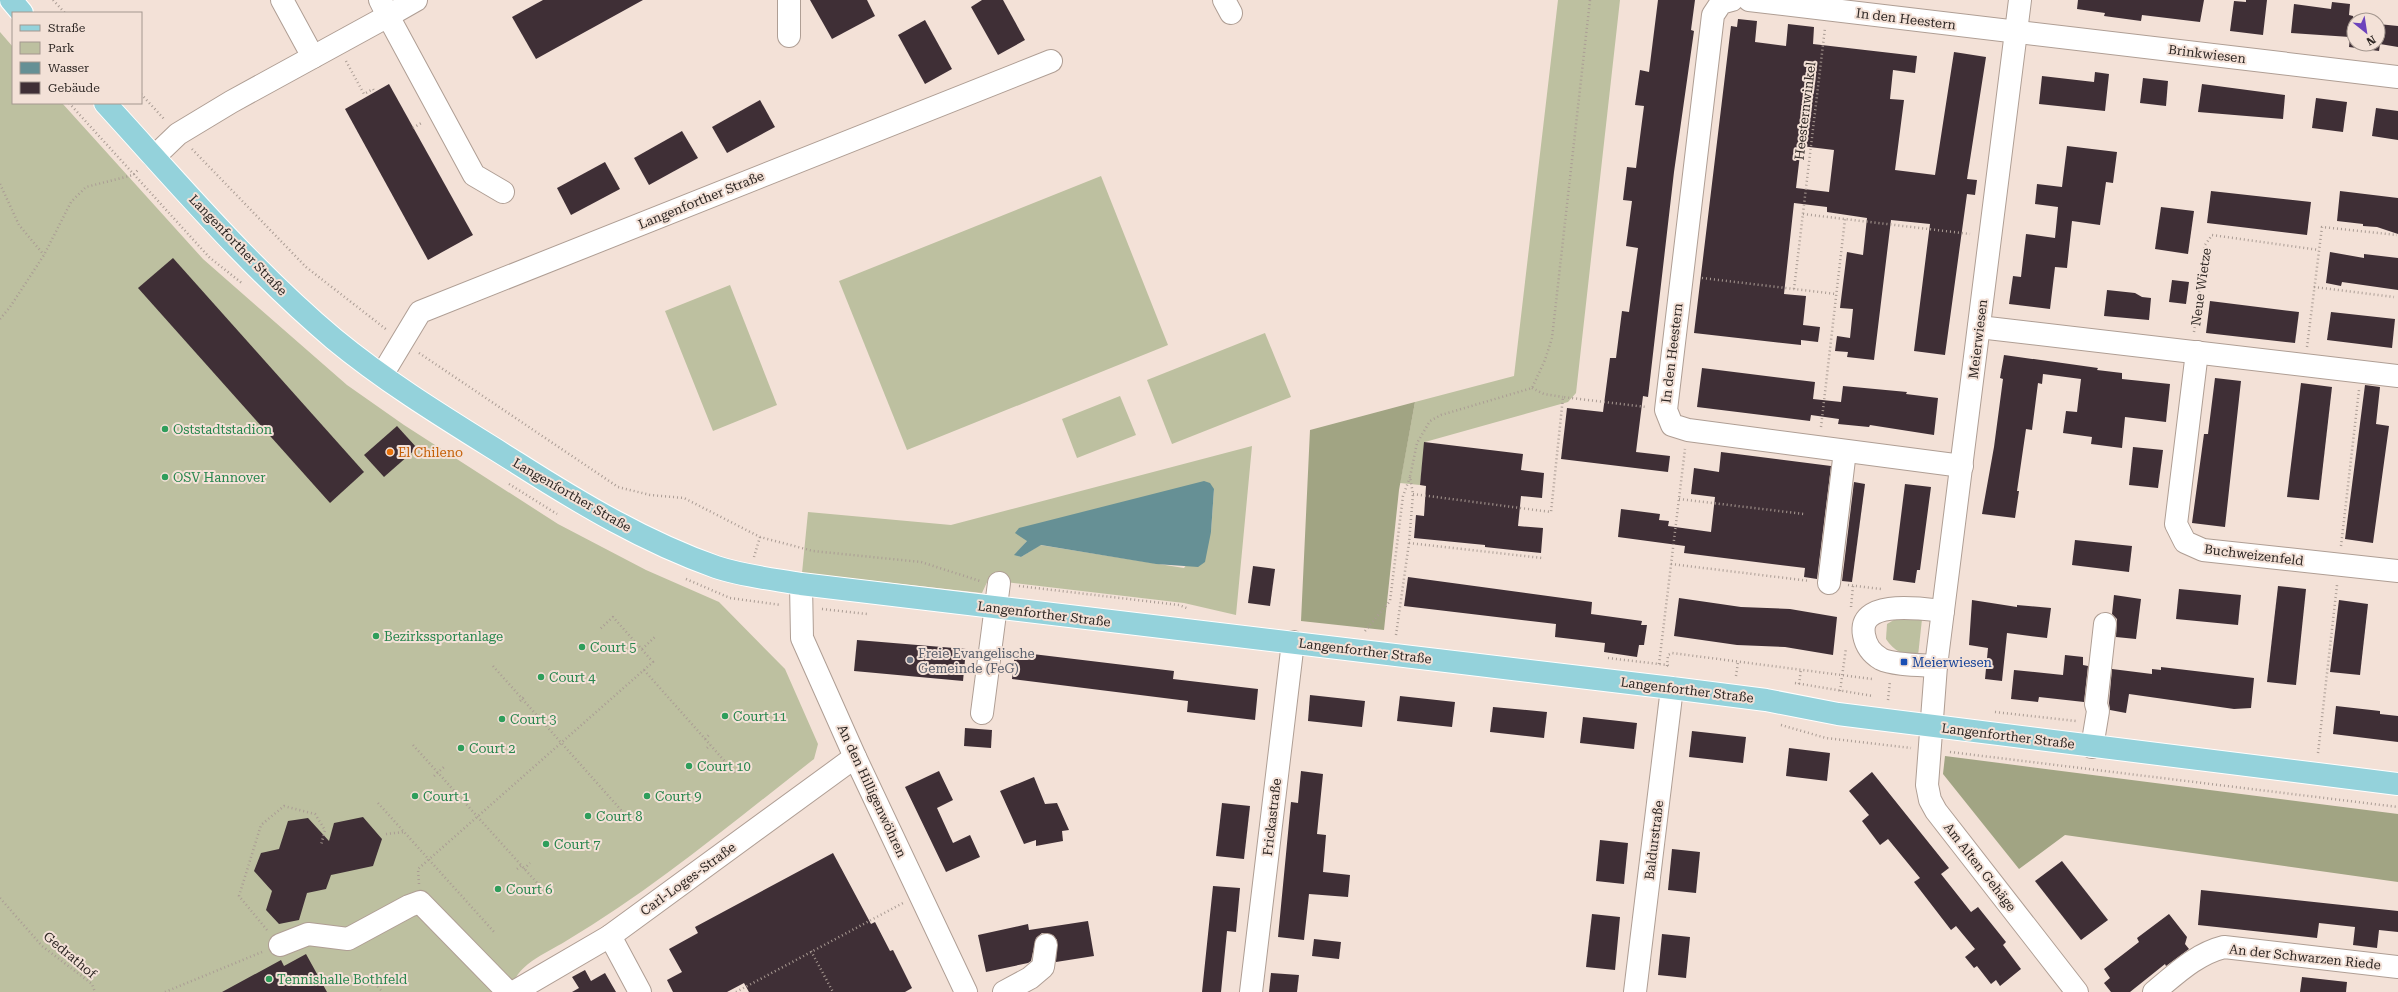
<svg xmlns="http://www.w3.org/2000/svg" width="2398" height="992" viewBox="0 0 2398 992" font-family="'Roboto Serif',serif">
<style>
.green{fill:#bdc0a0;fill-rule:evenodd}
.forest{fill:#a1a483}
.water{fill:#669095}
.building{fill:#3f2f36;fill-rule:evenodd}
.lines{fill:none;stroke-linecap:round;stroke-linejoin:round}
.minor-casing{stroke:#af9e94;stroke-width:24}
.major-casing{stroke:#fff;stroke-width:24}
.path{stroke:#aa9c94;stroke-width:2.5;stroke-dasharray:1 3;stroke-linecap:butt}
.minor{stroke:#fff;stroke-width:22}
.major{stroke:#94d2db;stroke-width:22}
.leisure-dot{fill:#2e9e5b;stroke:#f3e1d7;stroke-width:1.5}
.food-dot{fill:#e8710a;stroke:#f3e1d7;stroke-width:1.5}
.worship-dot{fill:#6b7280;stroke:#f3e1d7;stroke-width:1.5}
.transit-dot{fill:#1a4fb4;stroke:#f3e1d7;stroke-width:1.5}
.labels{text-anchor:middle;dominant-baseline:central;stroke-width:4;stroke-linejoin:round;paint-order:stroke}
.street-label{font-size:13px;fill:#2e2724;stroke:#f3e1d7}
.leisure-label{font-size:13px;fill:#27864d;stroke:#f3e1d7;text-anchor:start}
.food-label{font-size:13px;fill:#c56008;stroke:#f3e1d7;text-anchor:start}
.worship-label{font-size:13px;fill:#5b616d;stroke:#f3e1d7;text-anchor:start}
.transit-label{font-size:13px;fill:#164399;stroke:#f3e1d7;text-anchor:start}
</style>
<rect width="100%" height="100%" fill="#f3e1d7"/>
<g class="green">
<polygon points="1558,0 1620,0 1576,393 1568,402 1425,442 1420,485 1400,483 1415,402 1514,376"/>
<path d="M 0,32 L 13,47 L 13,103 L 62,103 L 203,259 L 347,385 L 404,425 L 558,524 L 646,570 L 719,602 L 785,669 L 818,744 L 814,759 C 733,822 654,889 566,941 C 545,954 514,965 511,992 L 0,992 Z"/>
<polygon points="1101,176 1168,345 907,450 839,281"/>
<polygon points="730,285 777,405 713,431 665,311"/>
<polygon points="1265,333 1291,397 1172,444 1147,380"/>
<polygon points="1120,396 1136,435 1077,458 1062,419"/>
<path d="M 1252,446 L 1236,615 L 1184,603 L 988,580 L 982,593 L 802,573 L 808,512 L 951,525 ZM 1214,489 L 1211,532 L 1184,568 L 1040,545 L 1021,557 L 1015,555 L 1027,541 Z"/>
<path d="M 1899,617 L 1922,619 L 1918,656 C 1904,656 1894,651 1886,639 L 1887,624 Z"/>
</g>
<g class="forest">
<polygon points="1415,402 1399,490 1384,630 1301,621 1310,430"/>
<polygon points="1945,756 2398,814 2398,882 2065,835 2019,869 1943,774"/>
</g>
<polygon class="water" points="1204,481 1210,483 1214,489 1211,532 1205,562 1198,567 1156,564 1041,545 1021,557 1014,555 1027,541 1015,533 1019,528"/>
<g class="building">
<polygon points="543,0 643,0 536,59 512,17"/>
<polygon points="810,0 867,0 875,16 832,39"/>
<polygon points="982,0 1003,0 1025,40 998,55 971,7"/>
<polygon points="1658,0 1695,0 1691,30 1694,31 1674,172 1648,397 1643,396 1636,452 1670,456 1668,472 1561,459 1567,408 1603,412 1610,358 1616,358 1622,311 1629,312 1638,248 1626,246 1632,201 1623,200 1627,167 1636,168 1644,106 1635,105 1640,70 1649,72"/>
<polygon points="2078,0 2204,0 2200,22 2142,15 2141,21 2104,16 2105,13 2077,9"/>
<polygon points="2246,0 2267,0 2263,35 2230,31 2234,1 2246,2"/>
<polygon points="2332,2 2350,4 2349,15 2353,16 2354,21 2354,44 2378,44 2378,24 2398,26 2398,47 2380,44 2379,51 2349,47 2350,37 2291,33 2294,4 2331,9"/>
<path d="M 1738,19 L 1757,21 L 1755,42 L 1786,46 L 1788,24 L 1814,27 L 1813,44 L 1917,56 L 1915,73 L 1893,70 L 1890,99 L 1904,100 L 1895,170 L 1935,175 L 1954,52 L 1986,57 L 1967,179 L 1977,180 L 1975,195 L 1967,194 L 1945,355 L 1914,351 L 1930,224 L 1891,220 L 1874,360 L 1847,357 L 1848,352 L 1835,351 L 1837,336 L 1850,338 L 1853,309 L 1840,308 L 1847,252 L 1863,255 L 1867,218 L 1827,212 L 1827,207 L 1794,203 L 1784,294 L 1806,296 L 1803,325 L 1820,327 L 1818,342 L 1801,340 L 1801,345 L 1694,333 L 1731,26 L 1737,27 ZM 1801,146 L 1834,150 L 1829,192 L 1796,188 Z"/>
<polygon points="925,20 952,69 925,84 898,35"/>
<polygon points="2095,72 2109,74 2105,111 2039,104 2042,76 2094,82"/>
<polygon points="2143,78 2168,81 2166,106 2140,103"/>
<polygon points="389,84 473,235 428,260 345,109"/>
<polygon points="2202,84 2285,95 2283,119 2198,112"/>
<polygon points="2316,98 2347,102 2343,132 2312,128"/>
<polygon points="760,100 775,127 727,153 712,127"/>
<polygon points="2376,108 2398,111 2398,140 2372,136"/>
<polygon points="682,131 698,158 649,185 634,158"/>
<polygon points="2067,146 2117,152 2113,183 2106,182 2100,225 2072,221 2067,268 2055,267 2050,309 2009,304 2013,276 2021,277 2026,234 2055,238 2058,207 2035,204 2037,184 2062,187"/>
<polygon points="605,162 620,189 571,215 557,188"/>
<polygon points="2211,191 2311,202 2307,235 2207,223"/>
<polygon points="2340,191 2398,198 2398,234 2377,227 2363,226 2363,224 2337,221"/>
<polygon points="2161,207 2194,211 2188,254 2155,249"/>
<polygon points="2330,252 2364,258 2364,254 2398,258 2398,290 2342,282 2341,286 2326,283"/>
<polygon points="173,258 364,472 330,503 138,288"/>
<polygon points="2172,280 2189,282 2186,304 2169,302"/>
<polygon points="2107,290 2135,293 2142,297 2151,298 2149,320 2104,316"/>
<polygon points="2210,301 2299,312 2295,343 2206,333"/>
<polygon points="2331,312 2395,319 2392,348 2327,340"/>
<polygon points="2004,355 2098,368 2097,370 2122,373 2122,379 2170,384 2166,422 2125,417 2122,448 2091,444 2092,437 2063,433 2066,411 2077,412 2081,379 2043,374 2042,384 2038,383 2032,430 2026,429 2017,491 2019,491 2015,518 1982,514 1994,447 2003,379 2000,378"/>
<polygon points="1702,368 1815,382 1813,399 1841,402 1843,386 1907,392 1906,394 1938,398 1934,435 1870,425 1869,427 1838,424 1839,419 1811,415 1810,421 1697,407"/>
<polygon points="2215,378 2241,381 2225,527 2192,523 2204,434 2208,434"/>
<polygon points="2301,383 2332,387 2319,500 2287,497"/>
<polygon points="2365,385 2380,387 2376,424 2389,426 2373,543 2345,539"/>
<polygon points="397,426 417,448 384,477 364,455"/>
<polygon points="1424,442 1523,454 1521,470 1544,473 1542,498 1521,496 1518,526 1543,528 1541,553 1485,547 1485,545 1414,538 1416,515 1424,516 1426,486 1420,485"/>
<polygon points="2133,447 2163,450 2158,488 2129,485"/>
<polygon points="1721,452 1831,466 1817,579 1804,577 1805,568 1684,553 1685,546 1618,537 1621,509 1660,514 1659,520 1669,521 1668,526 1711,532 1715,497 1691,494 1694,468 1719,472"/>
<polygon points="1854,482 1865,484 1852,582 1842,581"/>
<polygon points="1905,484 1931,487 1920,570 1917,570 1915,583 1893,580"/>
<polygon points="2075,540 2132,546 2129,572 2072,565"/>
<polygon points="1253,566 1275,569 1270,606 1248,603"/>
<polygon points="1408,577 1592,602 1591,614 1642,621 1641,625 1647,625 1644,645 1639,645 1637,657 1604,652 1605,643 1555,637 1556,624 1404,606"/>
<polygon points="2278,586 2306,589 2296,685 2267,682"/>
<polygon points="2179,589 2241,595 2238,625 2176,619"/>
<polygon points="2114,595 2141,599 2136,639 2116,637 2117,619 2112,614"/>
<polygon points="1679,598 1741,607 1790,609 1837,617 1833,655 1785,647 1737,645 1674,636"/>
<polygon points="1972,600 2017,607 2017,605 2051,608 2047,638 2007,633 2002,681 1985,679 1988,648 1969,645"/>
<polygon points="2339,600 2368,604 2360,675 2330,672"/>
<polygon points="857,640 966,649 963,681 854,671"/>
<polygon points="1015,652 1174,671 1173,679 1258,689 1255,720 1187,712 1188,701 1012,679"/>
<polygon points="2065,655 2083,657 2083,665 2088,666 2084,702 2039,697 2038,702 2011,699 2014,670 2063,675"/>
<polygon points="2161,667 2254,678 2251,708 2234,709 2129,694 2126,713 2110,710 2109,703 2112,669 2152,674 2152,669 2161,670"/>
<polygon points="1310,695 1365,701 1362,727 1308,721"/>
<polygon points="1400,696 1455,702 1452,727 1397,721"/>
<polygon points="2336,706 2380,711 2380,714 2398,716 2398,742 2333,734"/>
<polygon points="1493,707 1547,712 1544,738 1490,732"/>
<polygon points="1583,717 1637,723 1634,749 1580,743"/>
<polygon points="965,728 992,730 991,748 964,746"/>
<polygon points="1692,731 1746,737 1743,763 1689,757"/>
<polygon points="1789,748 1830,753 1827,781 1786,776"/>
<polygon points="939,771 953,800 937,808 953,843 970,835 980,857 946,872 905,787"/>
<polygon points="1301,771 1323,774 1317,834 1326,835 1323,872 1350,875 1348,897 1309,894 1304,940 1278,937 1291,802 1298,803"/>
<polygon points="1872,772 1949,868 1941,874 1971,912 1978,907 2006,942 2003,945 2021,969 2000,986 1996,980 1991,984 1977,966 1974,968 1965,957 1975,949 1956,926 1951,930 1914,882 1920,878 1888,839 1880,845 1862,821 1869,815 1849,791"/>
<polygon points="1034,777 1045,804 1057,803 1069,830 1062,831 1063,841 1036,846 1036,840 1024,844 1000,791"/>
<polygon points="1222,803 1250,806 1244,859 1216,856"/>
<polygon points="363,817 382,839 373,866 331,875 326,889 307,893 299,920 279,924 266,910 272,891 254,871 261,853 279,849 288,821 308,818 329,841 334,823"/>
<polygon points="1600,840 1628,843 1624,884 1596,881"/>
<polygon points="1672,849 1700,852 1696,893 1668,890"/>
<polygon points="833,853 871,924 875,922 890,951 893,950 912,988 905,992 749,992 744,983 727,992 673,992 667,980 682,972 669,949 698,933 695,927"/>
<polygon points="2062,861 2108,920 2081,940 2035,881"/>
<polygon points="1213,886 1240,888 1236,932 1227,931 1221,992 1202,992"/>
<polygon points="2201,890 2398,911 2398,932 2379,930 2377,948 2353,945 2355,927 2319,923 2317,938 2198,925"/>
<polygon points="1592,914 1620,917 1615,970 1586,967"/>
<polygon points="2169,914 2187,937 2185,944 2189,949 2166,966 2165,964 2130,992 2111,992 2104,983 2110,978 2104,969 2139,942 2137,938"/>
<polygon points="1088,921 1094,956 1056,962 1057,940 1053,935 1042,933 1036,938 1031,961 1028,963 986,972 978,935 1028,924 1029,930"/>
<polygon points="1662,934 1690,937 1686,978 1658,975"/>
<polygon points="1314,939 1341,942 1339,959 1312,956"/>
<polygon points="306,954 327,992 222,992 281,960 284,966"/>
<polygon points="585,970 591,981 605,973 616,992 572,992 579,988 572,977"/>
<polygon points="1271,973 1299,975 1297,992 1269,992"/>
<polygon points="2302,977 2347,982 2346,992 2300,992"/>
</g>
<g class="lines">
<defs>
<g id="minor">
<polyline points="282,0 313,57"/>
<polyline points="380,0 388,16 416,0"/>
<polyline points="789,0 789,36"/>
<polyline points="1224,0 1231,13"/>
<polyline points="1732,0 1721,3 1713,15 1666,410 1672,425 1688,430 1962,466"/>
<polyline points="1749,0 2398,77"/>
<polyline points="2020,0 1936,666 1927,785 1930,800 1936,811 2077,992"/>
<polyline points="154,157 178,134 231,102 388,16 474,175 503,192"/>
<polyline points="1979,327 2398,376"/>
<polyline points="2197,352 2176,524 2185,542 2203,550 2398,571"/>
<polyline points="382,375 420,312 1051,61"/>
<polyline points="1829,583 1845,451"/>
<polyline points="801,584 802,638 855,757 966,992"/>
<path d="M 1936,666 C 1922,665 1893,665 1881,659 C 1871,653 1866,646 1864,635 C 1857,598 1924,609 1943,611"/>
<polyline points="982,713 999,583"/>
<polyline points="2092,747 2098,711 2096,704 2105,624"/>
<polyline points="610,936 640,992"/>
<polyline points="280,945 308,934 348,939 409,906 420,902 508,992"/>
<polyline points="514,992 610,936 855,757"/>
<polyline points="1004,992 1030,978 1043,967 1046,945"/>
<polyline points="1251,992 1293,642"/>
<polyline points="1635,992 1672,688"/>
<path d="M 2154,992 C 2176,974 2196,954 2224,947 L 2398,967"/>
</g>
<g id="major">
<polyline points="11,0 22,13"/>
<path d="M 105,103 C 179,184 250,268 334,339 C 391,386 455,424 517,463 C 580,503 645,542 716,567 C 743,576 772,579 801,584 L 1672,688 L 1766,700 L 1838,714 L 2398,784"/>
</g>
</defs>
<use href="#minor" class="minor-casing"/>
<use href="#major" class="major-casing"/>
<g class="path">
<polyline points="53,0 65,13"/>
<polyline points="346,61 364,94 373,89 375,92"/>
<polyline points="141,94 165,120"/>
<polyline points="69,103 209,257 243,284"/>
<polyline points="413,128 423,122"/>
<polyline points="192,149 306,267 387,330"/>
<polyline points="0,184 19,225 44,255"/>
<polyline points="1803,214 1970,234"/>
<polyline points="1702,278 1836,294"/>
<polyline points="2314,287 2394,297"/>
<polyline points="1794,289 1825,28"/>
<polyline points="0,319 10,307 44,255 71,202 86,187 133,175 138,170"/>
<polyline points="2194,332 2205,245 2212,235 2319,250"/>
<polyline points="2307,347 2322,227 2397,235"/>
<polyline points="419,353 618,487 650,495 684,498 760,537 813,551 921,562 980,581"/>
<polyline points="1532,388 1544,394 1563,397"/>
<polyline points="1821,427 1845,219"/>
<polyline points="509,484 557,514"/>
<polyline points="1413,494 1551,512 1563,397 1646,407"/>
<polyline points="1679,499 1804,514"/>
<polyline points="1409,543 1542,558"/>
<polyline points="2341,546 2359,390"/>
<polyline points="754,557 760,537"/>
<polyline points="1671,564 1810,581"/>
<polyline points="686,579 730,598 781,605"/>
<polyline points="1848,585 1881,589"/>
<polyline points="1019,586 1179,605 1189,609"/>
<polyline points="1851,607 1853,586"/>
<polyline points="822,609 867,614"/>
<polyline points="1365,631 1390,601 1403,496 1410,477"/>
<polyline points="1396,635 1409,543 1413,494 1410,477 1417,443 1430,421 1441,415 1532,388 1545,360 1552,338 1590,0"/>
<polyline points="642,649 655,637"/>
<polyline points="1608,658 1667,665 1670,667"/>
<polyline points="1659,664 1685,449"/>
<polyline points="493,666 629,819 632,815"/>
<polyline points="1667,666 1668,655 1672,653 1872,679"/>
<polyline points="644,670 736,774"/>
<polyline points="1736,676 1738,662"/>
<polyline points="1795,683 1873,696"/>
<polyline points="1799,684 1801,669"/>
<polyline points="1840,691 1846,648"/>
<polyline points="1888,700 1890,681"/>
<polyline points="520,701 525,696"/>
<polyline points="1995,712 2076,721"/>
<polyline points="1781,725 1826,738 1911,748"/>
<polyline points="705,739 709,735"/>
<polyline points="413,745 548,895"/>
<polyline points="707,748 710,745"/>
<polyline points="1950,752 2398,807"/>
<polyline points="2318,753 2337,585"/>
<polyline points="434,776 444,767"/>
<polyline points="378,803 495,933"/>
<polyline points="386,834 404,832"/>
<polyline points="517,869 521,866"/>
<polyline points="524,869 530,863"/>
<polyline points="419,884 418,869 653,662 613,617 600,629"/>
<polyline points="0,898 42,946 92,984 95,992"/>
<polyline points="267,930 239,896 261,825 284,806 315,814 325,830 321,845"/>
<polyline points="811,951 833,992"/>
<polyline points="369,978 383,992"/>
<polyline points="165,992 262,952"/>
<polyline points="736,992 903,903"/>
</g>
<use href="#minor" class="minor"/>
<use href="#major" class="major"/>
</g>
<g class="leisure-dot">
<circle cx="165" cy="429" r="4"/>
<circle cx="165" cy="477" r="4"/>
<circle cx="376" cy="636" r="4"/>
<circle cx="582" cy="647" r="4"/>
<circle cx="541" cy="677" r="4"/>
<circle cx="725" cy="716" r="4"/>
<circle cx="502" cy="719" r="4"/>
<circle cx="461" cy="748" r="4"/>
<circle cx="689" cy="766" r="4"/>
<circle cx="415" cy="796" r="4"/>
<circle cx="647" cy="796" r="4"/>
<circle cx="588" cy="816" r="4"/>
<circle cx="546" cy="844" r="4"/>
<circle cx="498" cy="889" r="4"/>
<circle cx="269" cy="979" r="4"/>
</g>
<circle class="food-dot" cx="390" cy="452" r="4"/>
<circle class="worship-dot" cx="910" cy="660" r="4"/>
<rect class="transit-dot" x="1900" y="658" width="8" height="8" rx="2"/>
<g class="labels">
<g class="street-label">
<text transform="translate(1906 19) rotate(7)">In den Heestern</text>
<text transform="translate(2207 54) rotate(7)">Brinkwiesen</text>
<text transform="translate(1805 111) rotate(-83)">Heesternwinkel</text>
<text transform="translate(701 200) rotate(-22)">Langenforther Straße</text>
<text transform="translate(238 245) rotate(46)">Langenforther Straße</text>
<text transform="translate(2201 287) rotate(-82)">Neue Wietze</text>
<text transform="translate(1978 339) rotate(-83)">Meierwiesen</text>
<text transform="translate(1672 353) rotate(-83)">In den Heestern</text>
<text transform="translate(572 495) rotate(30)">Langenforther Straße</text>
<text transform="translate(2254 555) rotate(7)">Buchweizenfeld</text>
<text transform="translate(1044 614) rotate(7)">Langenforther Straße</text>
<text transform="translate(1365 651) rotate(7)">Langenforther Straße</text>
<text transform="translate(1687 690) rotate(7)">Langenforther Straße</text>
<text transform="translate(2008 736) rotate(7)">Langenforther Straße</text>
<text transform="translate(872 791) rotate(65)">An den Hilligenwöhren</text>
<text transform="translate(1272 817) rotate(-83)">Frickastraße</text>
<text transform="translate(1654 840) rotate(-83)">Baldurstraße</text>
<text transform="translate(1980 867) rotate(52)">Am Alten Gehäge</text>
<text transform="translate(688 879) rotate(-36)">Carl-Loges-Straße</text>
<text transform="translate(70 955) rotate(40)">Gedrathof</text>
<text transform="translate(2305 957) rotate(6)">An der Schwarzen Riede</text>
</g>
<g class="leisure-label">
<text x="173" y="429">Oststadtstadion</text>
<text x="173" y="477">OSV Hannover</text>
<text x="384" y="636">Bezirkssportanlage</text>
<text x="590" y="647">Court 5</text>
<text x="549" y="677">Court 4</text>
<text x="733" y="716">Court 11</text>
<text x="510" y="719">Court 3</text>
<text x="469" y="748">Court 2</text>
<text x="697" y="766">Court 10</text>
<text x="423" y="796">Court 1</text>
<text x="655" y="796">Court 9</text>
<text x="596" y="816">Court 8</text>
<text x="554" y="844">Court 7</text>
<text x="506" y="889">Court 6</text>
<text x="277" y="979">Tennishalle Bothfeld</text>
</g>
<g class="food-label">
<text x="398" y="452">El Chileno</text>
</g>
<g class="worship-label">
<text x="918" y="653">Freie Evangelische<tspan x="918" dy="15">Gemeinde (FeG)</tspan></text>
</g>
<g class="transit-label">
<text x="1912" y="662">Meierwiesen</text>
</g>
</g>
<rect x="12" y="12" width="130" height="92" fill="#f3e1d7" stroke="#a4978f"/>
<rect x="20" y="25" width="20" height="6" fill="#94d2db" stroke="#a4978f"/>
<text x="48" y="32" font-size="12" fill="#2e2724">Straße</text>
<rect x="20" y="42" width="20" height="12" fill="#bdc0a0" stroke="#a4978f"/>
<text x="48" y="52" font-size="12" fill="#2e2724">Park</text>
<rect x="20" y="62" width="20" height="12" fill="#669095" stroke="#a4978f"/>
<text x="48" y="72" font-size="12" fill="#2e2724">Wasser</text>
<rect x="20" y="82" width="20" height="12" fill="#3f2f36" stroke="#a4978f"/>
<text x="48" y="92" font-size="12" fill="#2e2724">Gebäude</text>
<g transform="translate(2366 32) rotate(150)"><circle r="19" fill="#f3e1d7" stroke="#a4978f"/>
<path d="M0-3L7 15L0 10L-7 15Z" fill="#6c43bc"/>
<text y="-6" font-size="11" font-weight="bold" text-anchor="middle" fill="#2e2724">N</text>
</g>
</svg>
